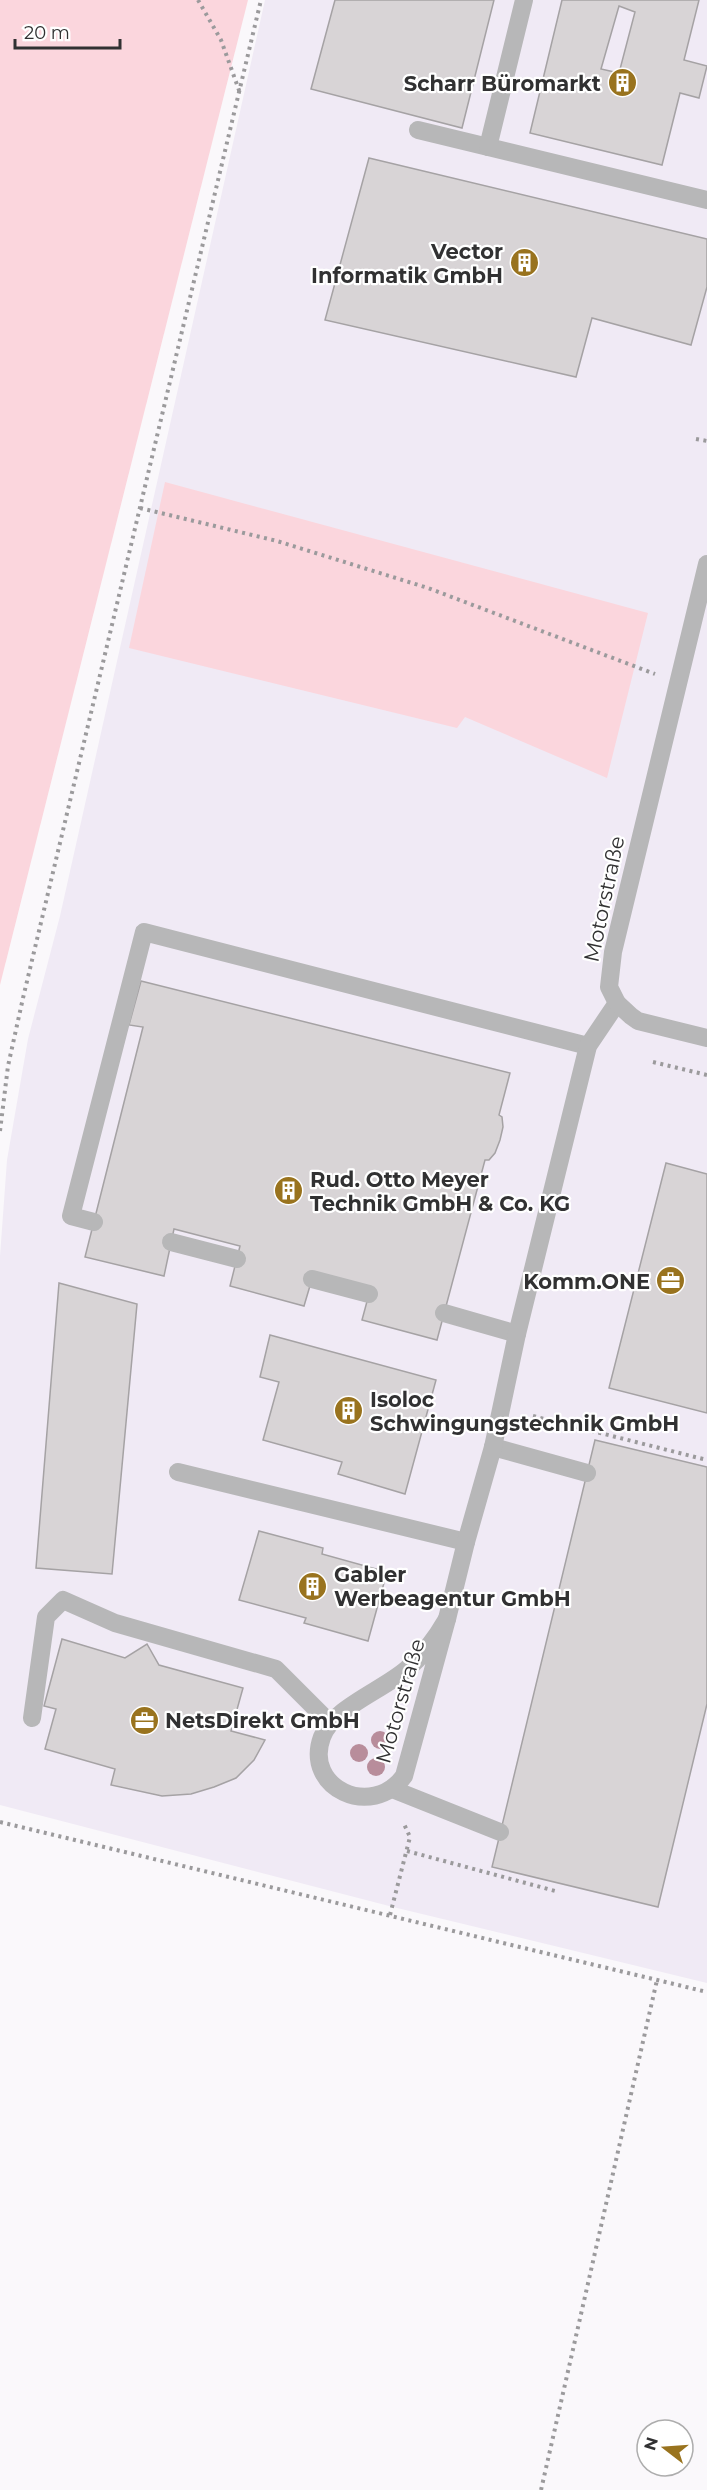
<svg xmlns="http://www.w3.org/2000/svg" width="707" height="2490" viewBox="0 0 707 2490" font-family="Montserrat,sans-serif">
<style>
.built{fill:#f0eaf5}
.green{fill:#fbd6dd}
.building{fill:#d8d4d6;stroke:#a5a2a4;stroke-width:1.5;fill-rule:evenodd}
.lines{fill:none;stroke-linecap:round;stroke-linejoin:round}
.path{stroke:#9b9a9c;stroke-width:4;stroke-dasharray:3 4.5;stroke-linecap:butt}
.service{stroke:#b7b7b8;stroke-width:18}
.minor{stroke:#b7b7b8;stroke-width:18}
.tertiary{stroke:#b7b7b8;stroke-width:18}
.tree{fill:#b88d9b}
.labels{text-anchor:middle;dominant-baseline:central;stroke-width:4.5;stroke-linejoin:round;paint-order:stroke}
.poi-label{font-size:21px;font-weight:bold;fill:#313132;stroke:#fff;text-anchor:start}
.street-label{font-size:21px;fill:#313132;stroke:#fff}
</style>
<rect width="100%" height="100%" fill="#faf8fb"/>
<polygon class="built" points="265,0 707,0 707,1983 393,1907 0,1805 0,1256 7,1160 28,1039 60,916"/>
<g class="green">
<polygon points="0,0 248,0 0,985"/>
<polygon points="165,482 648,613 607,778 465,717 457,728 129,648"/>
</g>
<g class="building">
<polygon points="335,0 494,0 462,128 311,89"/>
<path d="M 562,0 L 699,0 L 684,60 L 707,66 L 699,98 L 680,93 L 662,165 L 530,133 ZM 619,6 L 635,12 L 619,73 L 601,69 Z"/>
<polygon points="369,158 707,239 707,287 691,345 592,318 576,377 325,320"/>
<polygon points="141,981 510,1073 499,1115 502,1117 503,1127 500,1140 495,1153 489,1160 485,1160 437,1340 362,1320 369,1294 312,1279 304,1306 230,1286 240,1246 174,1229 164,1276 85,1257 143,1027 129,1025"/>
<polygon points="666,1163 707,1174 707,1413 609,1388"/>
<polygon points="59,1283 137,1304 112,1574 36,1568"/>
<polygon points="270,1335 436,1380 405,1494 338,1474 342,1462 263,1440 279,1382 260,1377"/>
<polygon points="595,1440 707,1467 707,1704 658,1907 492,1867"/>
<polygon points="259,1531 323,1548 322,1554 387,1572 368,1641 304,1623 306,1618 239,1600"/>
<polygon points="62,1639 125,1658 147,1644 159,1665 243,1688 231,1731 265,1740 254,1760 236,1778 214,1787 191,1794 162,1796 111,1785 115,1769 45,1749 56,1709 44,1706"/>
</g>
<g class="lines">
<g class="path">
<polyline points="198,0 221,40 240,93"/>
<polyline points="696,439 707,441"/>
<polyline points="140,508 277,541 428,588 655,674"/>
<polyline points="653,1062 707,1075"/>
<polyline points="0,1131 8,1066 23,998 261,0"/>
<polyline points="533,1416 707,1460"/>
<polyline points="0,1822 707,1992"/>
<polyline points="407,1851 559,1892"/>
<polyline points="390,1915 410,1837 404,1824"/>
<polyline points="541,2490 657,1980"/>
</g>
<g class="service">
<polyline points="418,130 707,200"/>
<polyline points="488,147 524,0"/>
<polyline points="94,1222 71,1216 144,932 588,1046"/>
<polyline points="171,1242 237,1259"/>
<polyline points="312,1279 369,1294"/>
<polyline points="444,1313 517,1334"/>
<polyline points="493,1447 587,1473"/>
<polyline points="32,1718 46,1617 63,1600 115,1623 276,1669 330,1723"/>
<polyline points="392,1789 500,1832"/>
</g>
<g class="minor">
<polyline points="178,1472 466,1542"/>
<polyline points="447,1619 466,1542 493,1447 517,1334 588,1046 617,1003"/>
<path d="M 447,1619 L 404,1776 C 372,1820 303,1788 322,1737 C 333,1708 383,1690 407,1669 C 424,1655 436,1638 447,1619 Z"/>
</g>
<polyline class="tertiary" points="707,564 613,952 609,987 617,1003 631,1016 638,1021 707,1038"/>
</g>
<g class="tree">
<circle cx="380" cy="1740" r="9"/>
<circle cx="359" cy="1753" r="9"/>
<circle cx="376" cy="1767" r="9"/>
</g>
<defs>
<symbol id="building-disc" viewBox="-11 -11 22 22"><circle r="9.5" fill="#99731e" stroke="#fff"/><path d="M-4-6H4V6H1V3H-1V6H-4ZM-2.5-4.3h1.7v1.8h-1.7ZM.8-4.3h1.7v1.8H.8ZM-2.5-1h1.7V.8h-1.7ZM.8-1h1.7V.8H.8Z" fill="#fff"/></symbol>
<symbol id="office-disc" viewBox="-11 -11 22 22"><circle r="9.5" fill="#99731e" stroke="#fff"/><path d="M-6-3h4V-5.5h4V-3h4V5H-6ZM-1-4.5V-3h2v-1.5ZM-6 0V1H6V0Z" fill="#fff"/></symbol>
</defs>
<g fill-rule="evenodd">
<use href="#building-disc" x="606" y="66" width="33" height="33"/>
<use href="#building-disc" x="508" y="246" width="33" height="33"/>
<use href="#building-disc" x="272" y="1174" width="33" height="33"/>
<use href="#office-disc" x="654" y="1264" width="33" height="33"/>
<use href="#building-disc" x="332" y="1394" width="33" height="33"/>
<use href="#building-disc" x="296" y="1570" width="33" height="33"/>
<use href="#office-disc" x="128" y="1704" width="33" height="33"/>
</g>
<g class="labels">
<g class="poi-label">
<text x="601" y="83" text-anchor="end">Scharr Büromarkt</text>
<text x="503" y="251" text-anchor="end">Vector<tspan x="503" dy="24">Informatik GmbH</tspan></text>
<text x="310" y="1179">Rud. Otto Meyer<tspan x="310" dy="24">Technik GmbH &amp; Co. KG</tspan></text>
<text x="650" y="1281" text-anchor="end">Komm.ONE</text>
<text x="370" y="1399">Isoloc<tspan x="370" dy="24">Schwingungstechnik GmbH</tspan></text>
<text x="334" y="1574">Gabler<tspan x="334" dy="24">Werbeagentur GmbH</tspan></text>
<text x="165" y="1720">NetsDirekt GmbH</text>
</g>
<g class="street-label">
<text transform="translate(604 899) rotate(-78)">Motorstraße</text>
<text transform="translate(400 1701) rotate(-74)">Motorstraße</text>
</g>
</g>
<g transform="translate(665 2448) rotate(287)"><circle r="28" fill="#ffffff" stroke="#adadad" stroke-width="1.5"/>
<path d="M0-4.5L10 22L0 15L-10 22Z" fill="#99731e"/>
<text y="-9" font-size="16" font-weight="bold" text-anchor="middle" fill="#313132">N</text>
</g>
<path d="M15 39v9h105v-9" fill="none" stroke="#313132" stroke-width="3"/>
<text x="24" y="39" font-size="18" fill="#313132" stroke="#ffffff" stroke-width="4.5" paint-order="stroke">20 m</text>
</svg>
